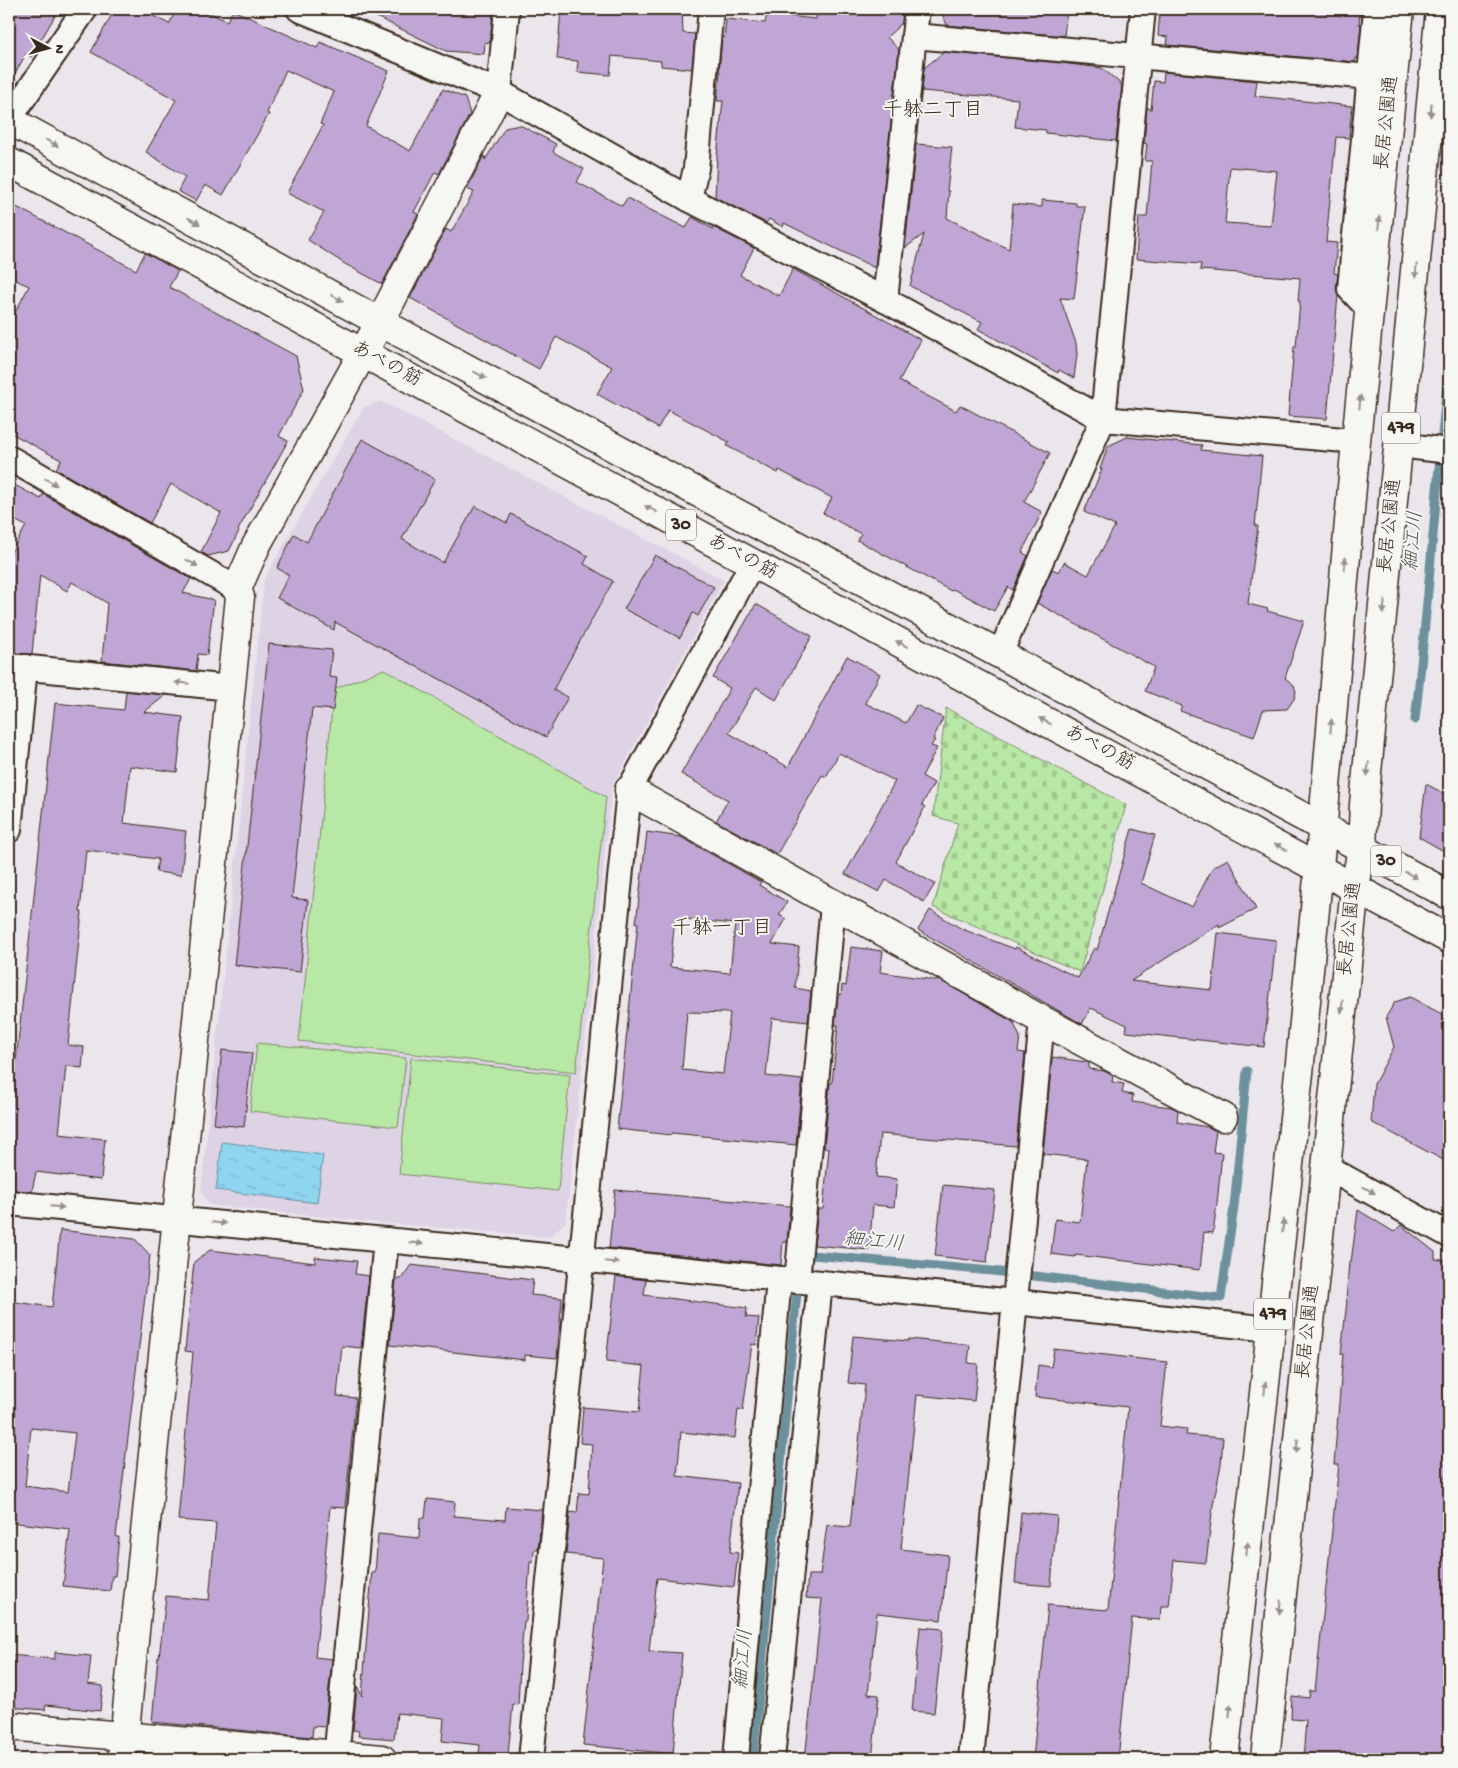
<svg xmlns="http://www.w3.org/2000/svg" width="1458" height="1768" viewBox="0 0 1458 1768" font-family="'Gochi Hand','Klee One',sans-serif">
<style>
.built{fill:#ded3e5}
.green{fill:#b8e8a6;stroke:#7a8962}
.cemetery{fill:url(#cemetery-stones);stroke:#7a8962}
.water{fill:url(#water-ripples);stroke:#6d919c}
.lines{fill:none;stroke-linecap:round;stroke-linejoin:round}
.stream{stroke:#6d919c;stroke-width:9}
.building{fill:#bfa6d4;stroke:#3b2a1e;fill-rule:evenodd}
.street-casing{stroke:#3b2a1e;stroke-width:28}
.secondary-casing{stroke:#3b2a1e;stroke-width:31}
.primary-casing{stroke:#3b2a1e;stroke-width:31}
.highway-casing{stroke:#3b2a1e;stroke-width:31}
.street{stroke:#f6f6f2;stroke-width:24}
.secondary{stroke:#f6f6f2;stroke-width:28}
.primary{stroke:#f6f6f2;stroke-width:28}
.highway{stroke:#f6f6f2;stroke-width:28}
.oneway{fill:#989088}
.labels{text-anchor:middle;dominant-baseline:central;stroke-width:4;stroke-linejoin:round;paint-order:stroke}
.shield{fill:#f6f6f2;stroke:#73675e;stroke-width:1}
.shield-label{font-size:18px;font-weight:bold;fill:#3b2a1e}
.street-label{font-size:19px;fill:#3b2a1e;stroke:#f6f6f2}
.neighbourhood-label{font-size:20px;fill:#3b2a1e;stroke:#f6f6f2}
.water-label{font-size:20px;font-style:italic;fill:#505552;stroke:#f6f6f2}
</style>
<defs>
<pattern id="cemetery-stones" width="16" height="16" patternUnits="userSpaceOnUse" patternTransform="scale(1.25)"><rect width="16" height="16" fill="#b8e8a6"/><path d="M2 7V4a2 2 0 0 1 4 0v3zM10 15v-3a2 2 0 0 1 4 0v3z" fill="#9fc78e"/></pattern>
<pattern id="water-ripples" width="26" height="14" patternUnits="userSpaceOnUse" patternTransform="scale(1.25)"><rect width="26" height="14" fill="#8ed5f0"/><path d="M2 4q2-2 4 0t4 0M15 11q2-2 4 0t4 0" fill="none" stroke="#7bb7cd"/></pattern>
</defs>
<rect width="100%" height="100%" fill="#ebe6ec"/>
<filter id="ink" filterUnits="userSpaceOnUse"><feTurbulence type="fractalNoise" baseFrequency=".02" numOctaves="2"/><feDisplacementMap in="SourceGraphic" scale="10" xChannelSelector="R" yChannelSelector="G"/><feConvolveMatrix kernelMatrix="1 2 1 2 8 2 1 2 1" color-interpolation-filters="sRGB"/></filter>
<g filter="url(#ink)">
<polygon class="built" points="381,401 724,580 612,787 566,1222 549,1237 370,1222 209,1205 201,1192 264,579 363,408"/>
<g class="green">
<polygon points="384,669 606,797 576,1072 299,1041 334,689"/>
<polygon points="257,1043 406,1058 398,1127 250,1111"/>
<polygon points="411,1058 570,1075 558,1191 399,1174"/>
</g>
<polygon class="cemetery" points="946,708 1126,805 1080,972 933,907 958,823 933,816"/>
<polygon class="water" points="222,1142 323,1155 317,1203 216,1190"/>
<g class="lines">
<g class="stream">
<path d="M 1415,720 C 1429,602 1436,483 1449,365"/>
<polyline points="801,1254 992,1271 1221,1298 1234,1207 1247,1071"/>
<polyline points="753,1759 798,1282"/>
</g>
</g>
<g class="building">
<polygon points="9,9 59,9 31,57 26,54 9,84"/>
<polygon points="115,9 140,9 169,24 177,9 201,9 227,21 233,10 317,48 320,42 389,71 366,126 410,151 443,89 465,98 470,114 439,174 435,172 414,212 418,214 382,284 345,264 308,240 324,212 287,193 323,125 320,124 334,92 286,70 267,113 269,114 223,195 205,185 196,201 178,191 185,177 146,152 176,100 91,52"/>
<polygon points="360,9 489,9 489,12 493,12 490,43 485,42 484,54 446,51"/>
<polygon points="561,9 682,9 683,33 695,34 692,69 661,66 661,61 612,56 610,75 577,72 578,61 557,59"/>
<polygon points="817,9 903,9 902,23 887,37 899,50 875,268 784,223 783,227 769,219 766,223 715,197 717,156 723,101 717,101 720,72 719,72 722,37 724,38 726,19 765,23 767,14 816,19"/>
<polygon points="940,9 1067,9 1064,36 947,25"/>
<polygon points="1160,9 1360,9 1359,24 1361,24 1358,58 1356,58 1355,62 1167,45 1168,37 1158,36"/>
<polygon points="944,52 1061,63 1102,68 1122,85 1116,141 1046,133 1046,130 1015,127 1018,99 922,91 924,68"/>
<path d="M 1164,72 L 1257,81 L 1255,96 L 1352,106 L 1349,138 L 1336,137 L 1326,242 L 1337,243 L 1334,273 L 1338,274 L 1336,288 L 1338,295 L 1327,419 L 1288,416 L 1294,347 L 1296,347 L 1300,301 L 1298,301 L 1300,278 L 1200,270 L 1201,264 L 1136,259 L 1139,217 L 1147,217 L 1152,161 L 1145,161 L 1147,144 L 1144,143 L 1147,107 L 1151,110 L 1154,81 L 1163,82 ZM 1230,167 L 1277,171 L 1271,226 L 1225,223 Z"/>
<polygon points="520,125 556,144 553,152 584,169 577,182 622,206 627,198 686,228 692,217 713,229 713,227 754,248 740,275 779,296 793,269 921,340 899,381 956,411 960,405 1050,453 1024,502 1042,512 1022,552 1028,556 1013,590 1008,587 994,611 953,589 951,591 857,540 861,534 823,513 832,498 779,470 778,473 727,446 729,442 668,410 658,428 597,394 612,367 556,337 539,369 410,298 446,229 451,232 474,192 467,189 484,155 485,160 505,128"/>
<polygon points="916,144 952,147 947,191 949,191 947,218 1009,249 1013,204 1042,207 1042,200 1076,203 1076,206 1085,206 1074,299 1060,298 1076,343 1077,354 1074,378 1059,370 1058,373 978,329 982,322 910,286 924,234 905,248"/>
<polygon points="9,203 136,270 145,253 178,271 169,287 296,356 304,389 279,436 288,441 238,530 239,531 229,551 208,556 201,552 221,513 171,484 150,523 56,469 61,460 9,432 9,324 29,286 9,277"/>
<polygon points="1127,437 1202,445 1201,450 1262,456 1255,526 1258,526 1248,604 1268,609 1267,611 1304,621 1285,678 1294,685 1296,692 1294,699 1287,709 1263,710 1254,737 1180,711 1182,706 1145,691 1154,667 1037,603 1052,569 1059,572 1064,562 1088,575 1115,526 1084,512 1102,469 1100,469 1108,446"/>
<polygon points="362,439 435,479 402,539 443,563 475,506 507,523 511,514 588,556 584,564 613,581 553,690 568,697 546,737 335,622 334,630 277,598 289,575 277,568 294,534 307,542"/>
<polygon points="9,482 41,499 43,494 191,579 183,593 214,600 207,655 198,654 196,671 102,661 107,603 72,582 67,591 40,575 32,654 9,653 9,556 26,526 9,517"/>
<polygon points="655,555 714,587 698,616 693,613 680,638 624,609"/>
<polygon points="756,604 812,636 776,700 756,687 729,733 788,767 847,656 880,674 865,703 906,723 916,705 943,718 933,739 935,740 931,746 937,748 922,776 934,783 922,805 925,807 896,862 935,884 924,902 886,880 879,892 845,874 895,781 839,753 826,777 822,775 777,854 716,821 728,800 681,774 730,688 713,678"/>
<polygon points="269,644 332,650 329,677 337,678 333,710 312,708 292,898 308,900 300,972 234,965"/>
<polygon points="126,691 166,695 144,712 183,717 177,772 130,766 124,823 186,831 181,875 156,872 158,859 86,850 80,912 82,912 68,1045 84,1047 82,1068 66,1066 59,1134 105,1139 101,1180 36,1172 32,1191 9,1190 9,1116 10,1116 55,703 124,710"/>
<polygon points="1426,784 1449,796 1449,854 1419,837"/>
<polygon points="1132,829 1155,835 1141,883 1192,907 1213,867 1228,859 1256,909 1219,928 1219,924 1131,981 1212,990 1218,933 1276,940 1264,1047 1126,1032 1127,1025 1091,1008 1082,1024 918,930 930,910 962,929 1015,949 1016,947 1078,978 1094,948 1097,950"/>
<path d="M 647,832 L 681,837 L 761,882 L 759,885 L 787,902 L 779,915 L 786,919 L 772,944 L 799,947 L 795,988 L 811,991 L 808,1022 L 772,1018 L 766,1076 L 802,1080 L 796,1145 L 672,1133 L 671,1135 L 617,1129 L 638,923 L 636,923 ZM 675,918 L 735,924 L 730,973 L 670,967 ZM 687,1012 L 730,1013 L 723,1074 L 682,1070 Z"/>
<polygon points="851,947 883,951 880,972 941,981 1013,1022 1020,1037 1018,1052 1025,1053 1016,1146 880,1134 876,1177 897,1179 894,1207 873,1205 869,1250 814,1245 818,1209 823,1209 829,1148 824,1148 830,1083 832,1083 838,1025 835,1025 838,994 841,995 842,985 846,986"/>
<polygon points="1410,997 1449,1018 1449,1163 1371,1122 1374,1084 1394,1047 1386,1017 1395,1002"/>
<polygon points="222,1050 252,1053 244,1127 214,1124"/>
<polygon points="1052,1057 1086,1062 1089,1063 1089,1069 1104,1071 1113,1076 1112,1082 1124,1084 1122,1093 1133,1095 1132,1102 1171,1107 1178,1110 1177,1122 1208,1127 1216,1131 1213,1152 1222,1153 1217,1204 1213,1233 1204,1232 1200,1270 1076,1255 1075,1257 1051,1254 1055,1219 1080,1222 1087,1159 1043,1154"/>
<polygon points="943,1185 995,1190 987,1262 935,1256"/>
<polygon points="615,1190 790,1206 787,1242 783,1242 781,1265 609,1248"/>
<polygon points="1358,1210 1394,1232 1401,1225 1435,1252 1435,1259 1449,1261 1449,1759 1303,1759 1306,1720 1291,1719 1292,1696 1309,1698 1310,1691 1315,1691 1339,1464 1334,1464 1343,1354 1341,1354 1347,1301 1346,1301 1349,1262 1351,1262"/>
<path d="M 60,1230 L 135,1239 L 150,1255 L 116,1537 L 119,1537 L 115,1576 L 112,1576 L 110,1591 L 63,1586 L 70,1529 L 9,1522 L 9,1301 L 52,1307 ZM 31,1428 L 75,1433 L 68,1492 L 25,1486 Z"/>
<polygon points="210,1250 315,1263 315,1257 357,1261 355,1274 369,1276 361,1348 342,1346 337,1396 356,1398 345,1508 330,1507 315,1657 332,1659 325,1727 313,1726 312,1737 152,1722 158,1657 159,1658 166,1596 209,1600 216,1523 178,1520 193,1352 185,1351 194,1262"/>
<polygon points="411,1265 533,1280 531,1295 562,1298 557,1358 525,1355 525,1360 390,1345 396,1279 401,1279"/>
<polygon points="616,1276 646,1280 644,1295 747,1308 746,1317 759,1318 756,1345 752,1344 743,1410 738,1409 735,1438 681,1432 677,1476 738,1483 730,1552 738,1553 734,1587 657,1578 649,1651 682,1653 673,1754 583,1745 603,1558 566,1554 570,1512 577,1513 579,1493 589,1494 592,1444 580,1443 583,1407 639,1412 644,1366 606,1362"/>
<polygon points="853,1336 908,1341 909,1339 970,1345 968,1363 978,1364 974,1401 917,1395 901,1549 948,1555 941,1620 877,1613 868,1694 879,1695 872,1759 805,1759 822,1599 806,1598 808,1575 820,1575 827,1525 850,1527 865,1385 848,1383"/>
<polygon points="1054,1349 1167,1362 1160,1426 1187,1429 1186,1435 1223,1438 1221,1464 1213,1505 1206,1563 1174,1560 1169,1606 1161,1606 1160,1620 1132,1618 1118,1759 1033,1759 1048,1605 1108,1610 1128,1407 1035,1397 1038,1365 1051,1367"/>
<polygon points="427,1499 455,1502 454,1516 505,1520 506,1507 542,1510 538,1550 534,1550 533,1563 530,1562 526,1621 524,1621 520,1665 518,1705 513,1704 508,1755 479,1753 480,1745 442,1741 444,1718 397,1713 394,1739 358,1736 359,1731 353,1730 357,1686 362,1696 372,1572 375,1573 378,1534 419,1538 420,1518 425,1518"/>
<polygon points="1021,1512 1057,1516 1051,1586 1015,1583"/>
<polygon points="920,1627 943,1629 934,1713 912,1711"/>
<polygon points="55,1652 91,1656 88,1684 103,1686 100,1711 46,1705 45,1710 9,1707 9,1655 55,1659"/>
</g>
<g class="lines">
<defs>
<g id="street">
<polyline points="299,9 499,92 689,199 885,300 1103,419 1356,441"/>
<polyline points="914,36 1370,77"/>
<polyline points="499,92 507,9"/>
<polyline points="9,119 85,9"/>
<polyline points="689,199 696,168 711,9"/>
<polyline points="885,300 917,9"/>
<polyline points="1370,310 1350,289 1376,9"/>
<polyline points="1399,445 1449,451"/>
<polyline points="9,458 237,589"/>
<polyline points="1000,654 1103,419 1143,9"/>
<polyline points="9,666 231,688"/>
<polyline points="9,830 25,667"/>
<polyline points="1326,1167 1449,1235"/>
<polyline points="9,1203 1015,1302 1271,1329"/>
<polyline points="797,1281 833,905"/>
<polyline points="336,1759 386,1240"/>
<polyline points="531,1759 629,790 752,564"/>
<polyline points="736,1759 779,1279"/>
<polyline points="772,1759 820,1283"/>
<polyline points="971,1759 1042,1020"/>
</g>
<g id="secondary">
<polyline points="629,790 1042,1020 1223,1117"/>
<polyline points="9,1726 382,1759"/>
<polyline points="122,1759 240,597 237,589 256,546 380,322 499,92"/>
</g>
<g id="primary">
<polyline points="9,120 380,322 1449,895"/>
<polyline points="9,162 1449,939"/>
</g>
<g id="highway">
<polyline points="1224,1759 1299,1073 1319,868 1356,441 1400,9"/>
<polyline points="1265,1759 1355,887 1362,848 1364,804 1440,9"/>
</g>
</defs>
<use href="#street" class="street-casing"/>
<use href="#secondary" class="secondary-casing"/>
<use href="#primary" class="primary-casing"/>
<use href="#highway" class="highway-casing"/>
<use href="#street" class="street"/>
<use href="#secondary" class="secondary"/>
<use href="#primary" class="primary"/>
<use href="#highway" class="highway"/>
</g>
<defs><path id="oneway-solid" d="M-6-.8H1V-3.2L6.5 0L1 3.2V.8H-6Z" transform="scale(1.25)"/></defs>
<g class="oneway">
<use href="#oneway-solid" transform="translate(1431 110) rotate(95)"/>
<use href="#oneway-solid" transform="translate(52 143) rotate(29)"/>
<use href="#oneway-solid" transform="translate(194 221) rotate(29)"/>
<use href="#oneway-solid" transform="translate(1379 223) rotate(-84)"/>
<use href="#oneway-solid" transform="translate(1416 271) rotate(95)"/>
<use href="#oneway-solid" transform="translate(337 298) rotate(29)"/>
<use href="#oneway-solid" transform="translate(480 375) rotate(28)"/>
<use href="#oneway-solid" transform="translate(1360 402) rotate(-84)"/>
<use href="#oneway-solid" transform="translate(51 482) rotate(30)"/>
<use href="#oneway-solid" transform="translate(651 509) rotate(-152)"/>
<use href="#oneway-solid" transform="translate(192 563) rotate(30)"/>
<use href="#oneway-solid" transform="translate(1345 564) rotate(-85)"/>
<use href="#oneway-solid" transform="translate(1384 607) rotate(96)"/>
<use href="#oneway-solid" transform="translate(902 644) rotate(-152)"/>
<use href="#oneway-solid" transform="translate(182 683) rotate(-174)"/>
<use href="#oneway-solid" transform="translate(1045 721) rotate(-152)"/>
<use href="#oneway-solid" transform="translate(1331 726) rotate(-85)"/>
<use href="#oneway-solid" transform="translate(1368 769) rotate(96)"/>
<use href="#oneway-solid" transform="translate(1281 847) rotate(-152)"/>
<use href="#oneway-solid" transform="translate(1411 875) rotate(28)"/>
<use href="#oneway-solid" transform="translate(1342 1006) rotate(96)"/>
<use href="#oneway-solid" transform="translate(1369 1190) rotate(29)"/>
<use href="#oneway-solid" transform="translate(57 1207) rotate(5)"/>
<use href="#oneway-solid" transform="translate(219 1223) rotate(6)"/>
<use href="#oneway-solid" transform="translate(1283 1226) rotate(-84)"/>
<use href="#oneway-solid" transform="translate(416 1243) rotate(6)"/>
<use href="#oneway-solid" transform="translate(612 1262) rotate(6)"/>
<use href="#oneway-solid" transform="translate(1265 1388) rotate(-84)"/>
<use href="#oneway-solid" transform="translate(1297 1446) rotate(96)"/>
<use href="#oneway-solid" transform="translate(1247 1549) rotate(-84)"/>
<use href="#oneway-solid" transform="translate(1280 1607) rotate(96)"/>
<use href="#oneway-solid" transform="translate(1230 1711) rotate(-84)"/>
</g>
</g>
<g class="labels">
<g class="shield">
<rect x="1382" y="412.5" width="38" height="31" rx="4"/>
<rect x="666" y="509.5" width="30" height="31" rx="4"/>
<rect x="1371" y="845.5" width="30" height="31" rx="4"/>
<rect x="1254" y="1298.5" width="38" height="31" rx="4"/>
</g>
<g class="shield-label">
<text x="1401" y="428">479</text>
<text x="681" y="525">30</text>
<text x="1386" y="861">30</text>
<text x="1273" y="1314">479</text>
</g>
<g class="street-label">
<text transform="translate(1388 123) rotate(-84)">長居公園通</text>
<text transform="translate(386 365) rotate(28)">あべの筋</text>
<text transform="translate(1391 526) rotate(-84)">長居公園通</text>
<text transform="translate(742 558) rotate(28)">あべの筋</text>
<text transform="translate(1099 749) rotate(28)">あべの筋</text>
<text transform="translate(1351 929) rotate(-84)">長居公園通</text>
<text transform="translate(1309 1332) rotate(-84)">長居公園通</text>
</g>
<g class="neighbourhood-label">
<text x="933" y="111">千躰二丁目</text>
<text x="722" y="929">千躰一丁目</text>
</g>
<g class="water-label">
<text transform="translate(1415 541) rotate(-85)">細江川</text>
<text transform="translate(874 1243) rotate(6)">細江川</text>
<text transform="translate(745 1659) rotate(-85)">細江川</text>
</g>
</g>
<rect width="1458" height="1768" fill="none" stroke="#f6f6f2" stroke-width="30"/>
<rect x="15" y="15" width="1428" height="1738" fill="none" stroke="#3b2a1e" stroke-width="2" filter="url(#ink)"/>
<g transform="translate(48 48) rotate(96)" stroke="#f6f6f2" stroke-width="4" paint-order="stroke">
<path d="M0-4L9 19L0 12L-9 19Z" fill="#3b2a1e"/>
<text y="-8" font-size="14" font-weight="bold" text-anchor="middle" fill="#3b2a1e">N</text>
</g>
</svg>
